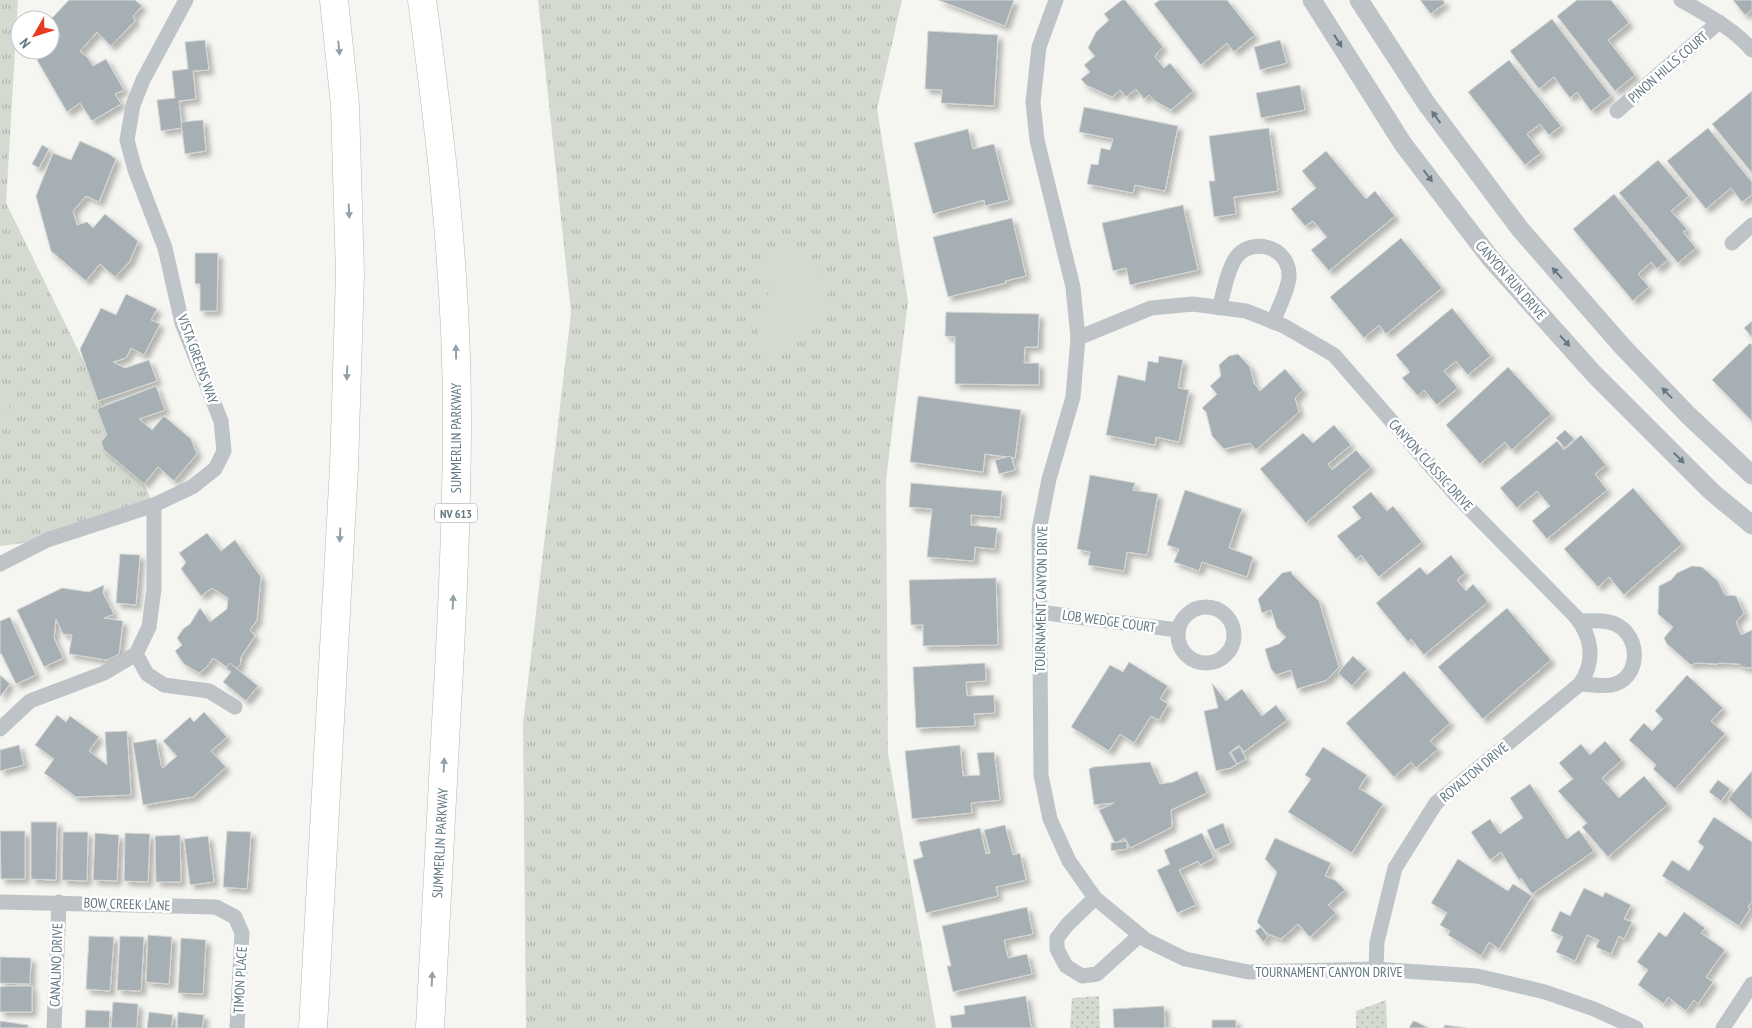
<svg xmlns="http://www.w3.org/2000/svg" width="1752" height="1028" viewBox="0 0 1752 1028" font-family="'PT Sans Narrow',sans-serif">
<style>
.grass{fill:url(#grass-tufts)}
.park{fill:url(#park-dots)}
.garden{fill:#d5dad0}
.building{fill:#a6b0b4;stroke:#d6d6d4;filter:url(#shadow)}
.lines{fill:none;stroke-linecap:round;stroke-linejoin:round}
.motorway-casing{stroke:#b3b7ba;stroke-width:29}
.minor{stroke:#bdc3c6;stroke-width:15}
.tertiary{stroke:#bdc3c6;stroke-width:19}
.motorway{stroke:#fff;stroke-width:28}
.oneway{fill:#637883}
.oneway2{fill:#92a0a8}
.labels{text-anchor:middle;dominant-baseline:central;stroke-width:5;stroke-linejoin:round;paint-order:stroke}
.shield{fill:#fff;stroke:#92a0a8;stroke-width:1}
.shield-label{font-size:12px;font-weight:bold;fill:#637883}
.street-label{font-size:14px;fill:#637883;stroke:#fff}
</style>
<defs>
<pattern id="grass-tufts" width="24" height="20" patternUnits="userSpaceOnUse" patternTransform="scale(1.25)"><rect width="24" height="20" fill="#d5dad0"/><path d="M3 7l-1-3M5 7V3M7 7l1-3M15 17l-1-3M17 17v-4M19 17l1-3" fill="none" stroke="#b0b6ae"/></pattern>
<pattern id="park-dots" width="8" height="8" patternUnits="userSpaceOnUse" patternTransform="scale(1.25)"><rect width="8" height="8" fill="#d5dad0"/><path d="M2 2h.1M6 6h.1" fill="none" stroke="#b0b6ae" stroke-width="1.8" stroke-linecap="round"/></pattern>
<filter id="shadow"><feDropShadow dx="4.5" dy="4.5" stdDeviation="2.5" flood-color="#0004"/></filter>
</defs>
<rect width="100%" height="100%" fill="#f5f5f1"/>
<g class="grass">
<polygon points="0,0 18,0 6,203 154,505 47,540 0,546"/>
<polygon points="538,0 902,0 877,109 908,301 886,480 888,753 936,1028 526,1028 523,724 571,313"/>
</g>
<g class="park">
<polygon points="1099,996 1100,1028 1070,1028 1072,998"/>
<polygon points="1386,1000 1387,1028 1356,1028 1356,1011"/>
</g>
<g class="garden">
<path d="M 782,247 C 796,250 807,257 817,268 C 860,319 758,387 756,323 C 756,306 768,301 770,289 C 771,279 764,269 766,259 L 773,249 Z"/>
<path d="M 0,393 L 7,397 C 12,407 8,414 0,420 Z"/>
</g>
<g class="building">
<polygon points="69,0 135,0 142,6 133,16 135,21 111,46 97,32 80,51 88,58 93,66 106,59 124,90 115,94 121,104 92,121 80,103 67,112 37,60 46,50 50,50 50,46 60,35 51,19"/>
<polygon points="938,0 1014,0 1005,26"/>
<polygon points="1122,0 1125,0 1163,47 1157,53 1155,57 1164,68 1170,63 1193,91 1171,110 1155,101 1149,95 1144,99 1136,89 1126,97 1120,90 1112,97 1086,85 1081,79 1090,72 1084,65 1095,56 1088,48 1096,32 1109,20 1104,14"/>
<polygon points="1160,0 1227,0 1255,35 1234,52 1227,43 1201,65 1154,4"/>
<polygon points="1420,0 1443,0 1445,3 1431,14"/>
<polygon points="1577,0 1611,0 1629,23 1608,40 1635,75 1615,91 1557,16"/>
<polygon points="1733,0 1752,0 1752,10 1745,15"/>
<polygon points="1552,19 1611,96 1591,111 1577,92 1570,98 1554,77 1539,89 1510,51"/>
<polygon points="928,31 998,35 994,106 941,103 942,90 925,89"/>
<polygon points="205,40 209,70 193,71 196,99 179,101 182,128 161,131 157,100 175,98 172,71 188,69 185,42"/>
<polygon points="1280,40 1287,63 1260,70 1254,47"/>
<polygon points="1509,60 1561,126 1549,135 1540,124 1527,134 1541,153 1525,165 1468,92"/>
<polygon points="1300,85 1305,110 1261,118 1256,93"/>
<polygon points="1752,91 1752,173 1712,124"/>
<polygon points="1084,107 1178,126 1165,191 1135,185 1133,193 1087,184 1091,164 1098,165 1101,148 1110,150 1113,139 1079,132"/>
<polygon points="203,120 206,151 185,154 181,122"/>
<polygon points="1269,128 1278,191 1234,197 1236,214 1214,217 1209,181 1215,181 1209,136"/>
<polygon points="1708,128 1752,182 1752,195 1742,202 1731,188 1706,209 1667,161"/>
<polygon points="968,129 973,149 994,144 1009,200 985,206 984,200 933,214 914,143"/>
<polygon points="80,141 109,154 116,159 99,202 86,196 73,211 77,225 87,222 93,228 105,214 138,241 130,261 115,277 100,264 86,281 51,251 36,196 53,153 71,160"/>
<polygon points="42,145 49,149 39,168 32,164"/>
<polygon points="1326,151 1366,199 1375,191 1395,216 1329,271 1311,250 1327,237 1313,221 1305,226 1291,209 1316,188 1302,171"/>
<polygon points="1658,160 1689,196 1671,211 1687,229 1683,232 1696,248 1678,263 1619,193"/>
<polygon points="1614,194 1668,260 1657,269 1651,262 1638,274 1649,287 1633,301 1573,229"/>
<polygon points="1183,205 1198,270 1130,285 1126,268 1113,271 1102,223"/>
<polygon points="1012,218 1026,276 1005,281 1006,283 948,297 933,237"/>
<polygon points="1401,238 1442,288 1386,334 1379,325 1364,338 1330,297"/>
<polygon points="195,253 218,253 217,311 200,311 200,284 195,284"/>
<polygon points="126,294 157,309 151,320 160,324 144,355 131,348 126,358 113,362 125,368 149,360 157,381 98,401 80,349 101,308 116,315"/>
<polygon points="1452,308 1491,356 1468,375 1456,361 1444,371 1458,388 1437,405 1424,390 1418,396 1402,378 1410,372 1396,355"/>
<polygon points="946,312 1039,314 1038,347 1025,347 1024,363 1039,363 1039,385 955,384 955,337 945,336"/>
<polygon points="1752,321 1752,337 1744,328"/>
<polygon points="1750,343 1752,345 1752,421 1712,380"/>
<polygon points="1238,354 1250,367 1254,383 1260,391 1285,369 1303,390 1295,398 1299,412 1256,450 1250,443 1224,449 1212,436 1206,412 1202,408 1217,394 1210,386 1221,376 1219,365 1229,356"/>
<polygon points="1159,356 1183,360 1178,388 1189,390 1179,442 1156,437 1155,445 1106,435 1118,375 1145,381 1148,361 1158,363"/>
<polygon points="1508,367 1551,414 1512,450 1505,442 1480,464 1446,425"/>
<polygon points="156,386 165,410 139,419 152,430 164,416 191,439 197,454 174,481 158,467 144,484 104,450 101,442 107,435 97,409"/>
<polygon points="918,396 1021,410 1015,458 985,454 983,472 910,462"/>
<polygon points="1334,425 1351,445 1328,464 1332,470 1356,450 1371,467 1306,523 1260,469 1303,433 1313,443"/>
<polygon points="1565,430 1574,439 1565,448 1556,438"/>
<polygon points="1581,435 1606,465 1595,474 1607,490 1547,539 1532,521 1550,506 1537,491 1517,508 1500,488 1557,441 1564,450"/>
<polygon points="1011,456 1015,470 999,474 995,460"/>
<polygon points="1090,475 1135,483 1133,490 1158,494 1147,555 1127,552 1124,571 1088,565 1090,552 1077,549"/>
<polygon points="911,483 1002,491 1000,517 971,515 971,525 997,528 995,549 975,547 974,561 927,557 932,509 909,507"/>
<polygon points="1633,488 1682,544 1624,595 1609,577 1598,587 1564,549"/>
<polygon points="1185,490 1242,509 1229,548 1253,557 1247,577 1202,562 1199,571 1174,562 1179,549 1167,545"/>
<polygon points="1371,492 1387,511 1393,506 1422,542 1379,577 1361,555 1356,559 1337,536 1361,518 1352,507"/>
<polygon points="207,533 221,551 235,540 261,577 257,620 250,630 255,636 241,657 240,665 233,671 213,658 206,668 199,673 184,664 175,651 182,645 177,638 183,629 190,624 200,608 210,622 227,609 228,598 212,588 201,596 181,569 186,562 179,553"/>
<polygon points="120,554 140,555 136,605 116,603"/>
<polygon points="1451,555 1465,573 1457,580 1466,591 1473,584 1488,602 1424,655 1411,639 1408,642 1376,603 1420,567 1427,575"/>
<polygon points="1692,566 1702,567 1718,581 1725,595 1736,596 1744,613 1736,622 1741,635 1752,630 1752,668 1742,667 1739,664 1720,663 1717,664 1696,663 1691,665 1667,644 1664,638 1673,627 1658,614 1659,586 1671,580 1677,573"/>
<polygon points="1291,571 1292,574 1319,601 1339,667 1327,680 1297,689 1291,670 1276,675 1271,669 1265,649 1279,644 1286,637 1277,628 1271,610 1262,613 1258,599 1282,573"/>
<polygon points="996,578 998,645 923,646 923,625 911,625 909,580"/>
<polygon points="104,585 103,593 114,614 104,618 123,621 119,654 107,660 69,654 72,635 63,634 56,619 54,638 63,658 44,667 17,610 62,588 89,592"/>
<polygon points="1507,608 1551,660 1483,719 1438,667"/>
<polygon points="10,617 36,675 16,684 1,653 0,655 0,621"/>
<polygon points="1353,656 1367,669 1352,686 1338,673"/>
<polygon points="1129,662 1168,686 1160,699 1168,704 1159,720 1151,716 1134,743 1120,734 1109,751 1071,727 1110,665 1123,672"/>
<polygon points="230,663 258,686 246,701 223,682 231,672 226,668"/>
<polygon points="985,663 986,681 966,682 967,696 994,695 995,713 974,714 975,726 916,728 913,667"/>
<polygon points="1404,671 1450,723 1430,741 1438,749 1416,768 1411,762 1394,777 1346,723"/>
<polygon points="0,675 10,684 0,697"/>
<polygon points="1687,675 1723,708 1711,721 1725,734 1675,789 1653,769 1656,765 1629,740 1644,723 1652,731 1663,719 1655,711"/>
<polygon points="1212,683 1226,701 1242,689 1262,716 1276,705 1287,720 1244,752 1239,745 1229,753 1237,764 1231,768 1216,771 1204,711 1218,708"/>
<polygon points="204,712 227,737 211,751 226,767 193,797 143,805 133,743 156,739 161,765 163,768 177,756 163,741 190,717 194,722"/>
<polygon points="57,715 66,722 70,716 99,737 89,751 107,765 105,732 127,731 131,795 76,797 44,773 54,759 35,745"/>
<polygon points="1605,741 1622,760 1602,778 1619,798 1644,776 1668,804 1608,857 1582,827 1587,823 1558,791 1573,779 1559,763 1581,744 1590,755"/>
<polygon points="19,745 24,765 0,771 0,750"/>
<polygon points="960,745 963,776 980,775 977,753 994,752 1000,800 971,803 972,813 912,819 905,751"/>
<polygon points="1240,747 1246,759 1237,764 1231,752"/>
<polygon points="1323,747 1367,775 1359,788 1383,804 1352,853 1288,812 1311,779 1305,775"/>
<polygon points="1150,762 1160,784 1173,782 1197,771 1207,793 1171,810 1172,827 1130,848 1125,838 1115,843 1099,810 1114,803 1094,805 1089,769 1093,767"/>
<polygon points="1752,771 1752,820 1728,799"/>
<polygon points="1718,780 1730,789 1721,801 1709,792"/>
<polygon points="1530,784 1567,839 1579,830 1594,851 1532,894 1521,878 1519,880 1501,852 1490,860 1471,832 1490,819 1500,834 1523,818 1510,798"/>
<polygon points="1714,817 1752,842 1752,901 1748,907 1750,909 1739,926 1662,876 1672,860 1689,871 1704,847 1698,842"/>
<polygon points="31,822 57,822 56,880 31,879"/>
<polygon points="1223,823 1231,843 1215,850 1207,830"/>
<polygon points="1005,825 1013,855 1020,853 1026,880 996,887 998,896 926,913 913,860 923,857 919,842 980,828 986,854 990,853 984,830"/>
<polygon points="0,831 25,831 25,879 1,879"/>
<polygon points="227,831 251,832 247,889 223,887"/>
<polygon points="63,832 88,832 87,881 62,880"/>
<polygon points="95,833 119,835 117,881 93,880"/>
<polygon points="125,833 150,834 148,882 124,881"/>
<polygon points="1202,833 1214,858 1200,865 1198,861 1179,870 1196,905 1177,913 1157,870 1170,864 1164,850"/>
<polygon points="180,835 181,882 156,882 155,836"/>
<polygon points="208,836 214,882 190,885 184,839"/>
<polygon points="1275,838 1331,863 1325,876 1335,880 1345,890 1328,905 1336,913 1310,937 1298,924 1281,939 1268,934 1257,922 1277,872 1265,859"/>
<polygon points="1127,841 1127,849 1111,851 1111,843"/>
<polygon points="1458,859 1508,891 1513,884 1532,896 1499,949 1489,942 1481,956 1448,935 1450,931 1440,925 1447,913 1431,903"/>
<polygon points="1584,888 1603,897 1605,892 1631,905 1624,919 1632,922 1624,939 1619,936 1611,954 1596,947 1599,940 1587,935 1575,961 1556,952 1563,937 1551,931 1560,911 1570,916"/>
<polygon points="1027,907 1033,934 1004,940 1008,958 1027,954 1032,974 953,992 947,966 951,966 942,926"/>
<polygon points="1684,912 1705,928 1701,933 1725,950 1706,977 1713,982 1698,1004 1694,1000 1686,1011 1668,997 1664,1004 1638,985 1648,970 1637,962 1659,932 1666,937"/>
<polygon points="1261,927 1268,937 1263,942 1255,931"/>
<polygon points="148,935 172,937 169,984 146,982"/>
<polygon points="89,936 114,937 110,991 86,989"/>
<polygon points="120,936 144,937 141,991 117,990"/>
<polygon points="181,938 206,940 203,994 178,993"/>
<polygon points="0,957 31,958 30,984 0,983"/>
<polygon points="7,986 32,986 32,1012 0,1012 0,987"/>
<polygon points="1026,996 1031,1027 1034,1028 952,1028 950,1016 965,1014 964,1006"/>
<polygon points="113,1002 138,1004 137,1028 111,1028"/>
<polygon points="1164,1006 1165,1028 1176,1028 1114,1028 1113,1009"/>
<polygon points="86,1010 110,1011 109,1028 85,1028"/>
<polygon points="149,1012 173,1015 171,1028 147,1028"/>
<polygon points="178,1012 204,1015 202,1028 177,1028"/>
<rect x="1212" y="1020" width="24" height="8"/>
<polygon points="0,1021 28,1025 28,1028 0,1028"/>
<polygon points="1413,1021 1417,1022 1428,1028 1409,1028"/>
<polygon points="1445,1025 1466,1028 1443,1028"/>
</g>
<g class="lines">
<defs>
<g id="motorway">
<path d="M 422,0 C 441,139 457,277 457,418 C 457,520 452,621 446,723 C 441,825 435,926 430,1028"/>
<polyline points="313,1028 344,467 350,274 345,105 334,0"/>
</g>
</defs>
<use href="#motorway" class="motorway-casing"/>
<g class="minor">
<polyline points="1056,0 1039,47 1033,102 1037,140 1073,287 1078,338 1073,397 1049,479 1039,530 1041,775 1050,819 1069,861 1095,898 1146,940 1185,959 1248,972 1376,969 1477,976 1545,992 1594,1009 1636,1028"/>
<path d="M 1681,0 C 1707,15 1733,28 1752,50"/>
<polyline points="1617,111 1719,22"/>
<polyline points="1732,243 1752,225"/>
<path d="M 1219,308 C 1224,293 1226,273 1235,259 C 1250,236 1288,246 1289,274 C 1290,286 1278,309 1273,322"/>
<path d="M 1078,338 L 1151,308 L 1193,304 L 1246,311 L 1284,326 L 1334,355 L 1455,494 L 1575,616 C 1593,637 1595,662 1580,684 L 1436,803 L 1395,868 L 1377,942 L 1376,969"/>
<polyline points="0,564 47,540 154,505 192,487 215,469 224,451 221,421 182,323 165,248 135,170 127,140 133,105 143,80 186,0"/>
<circle cx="1206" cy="635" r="28"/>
<polyline points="1039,612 1178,630"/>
<path d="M 1579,621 C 1591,621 1606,619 1617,625 C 1642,638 1640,680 1611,685 C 1601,687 1589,684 1580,684"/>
<polyline points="136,654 147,674 164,685 209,691 235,707"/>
<polyline points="0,729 30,701 104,673 136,654 149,627 154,589 154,505"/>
<polyline points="1095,898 1067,925 1057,938 1057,949 1066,966 1082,976 1097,974 1140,935"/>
<polyline points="0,902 216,907 235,917 242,933 237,1028"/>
<polyline points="54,1028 59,902"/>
<polyline points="1723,1028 1752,984"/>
</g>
<g class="tertiary">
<polyline points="1312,0 1403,144 1491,259 1594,374 1712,492 1752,525"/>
<polyline points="1359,0 1426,103 1520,229 1622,346 1688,415 1752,475"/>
</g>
<use href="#motorway" class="motorway"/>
</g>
<defs><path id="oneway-solid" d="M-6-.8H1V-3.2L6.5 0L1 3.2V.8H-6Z" transform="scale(1.25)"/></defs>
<g class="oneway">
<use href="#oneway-solid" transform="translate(1338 41) rotate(58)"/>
<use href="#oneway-solid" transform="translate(1436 117) rotate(-126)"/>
<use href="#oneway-solid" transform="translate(1428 176) rotate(53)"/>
<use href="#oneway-solid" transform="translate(1557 273) rotate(-132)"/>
<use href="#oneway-solid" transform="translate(1565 341) rotate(48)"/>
<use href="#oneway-solid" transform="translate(1667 393) rotate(-134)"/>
<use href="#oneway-solid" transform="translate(1679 458) rotate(45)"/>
</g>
<g class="oneway2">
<use href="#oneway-solid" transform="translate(339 48) rotate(84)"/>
<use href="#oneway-solid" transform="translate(349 211) rotate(88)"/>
<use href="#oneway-solid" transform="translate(456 352) rotate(-91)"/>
<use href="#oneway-solid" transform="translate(347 373) rotate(92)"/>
<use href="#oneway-solid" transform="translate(340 535) rotate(93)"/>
<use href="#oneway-solid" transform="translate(453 602) rotate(-87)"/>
<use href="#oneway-solid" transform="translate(444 765) rotate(-87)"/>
<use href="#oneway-solid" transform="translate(432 979) rotate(-87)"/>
</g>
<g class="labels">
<rect class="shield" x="435" y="503.5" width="42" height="19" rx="4"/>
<g class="shield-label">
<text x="456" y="513">NV 613</text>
</g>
<g class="street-label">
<text transform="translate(1668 67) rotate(-41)">PINON HILLS COURT</text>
<text transform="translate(1511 280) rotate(49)">CANYON RUN DRIVE</text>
<text transform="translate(198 359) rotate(70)">VISTA GREENS WAY</text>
<text transform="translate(456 438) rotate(-90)">SUMMERLIN PARKWAY</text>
<text transform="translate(1431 465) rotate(48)">CANYON CLASSIC DRIVE</text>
<text transform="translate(1041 599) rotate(-89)">TOURNAMENT CANYON DRIVE</text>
<text transform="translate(1109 621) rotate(8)">LOB WEDGE COURT</text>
<text transform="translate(1474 772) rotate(-40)">ROYALTON DRIVE</text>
<text transform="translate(440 843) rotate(-87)">SUMMERLIN PARKWAY</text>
<text transform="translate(127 904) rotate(2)">BOW CREEK LANE</text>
<text transform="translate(56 965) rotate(-88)">CANALINO DRIVE</text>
<text x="1329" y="972">TOURNAMENT CANYON DRIVE</text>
<text transform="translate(240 980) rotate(-87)">TIMON PLACE</text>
</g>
</g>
<g transform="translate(35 35) rotate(231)"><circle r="24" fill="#ffffff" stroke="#c1c9cd"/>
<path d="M0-4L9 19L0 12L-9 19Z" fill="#e73c1f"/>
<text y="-8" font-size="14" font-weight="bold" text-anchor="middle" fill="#637883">N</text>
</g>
</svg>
